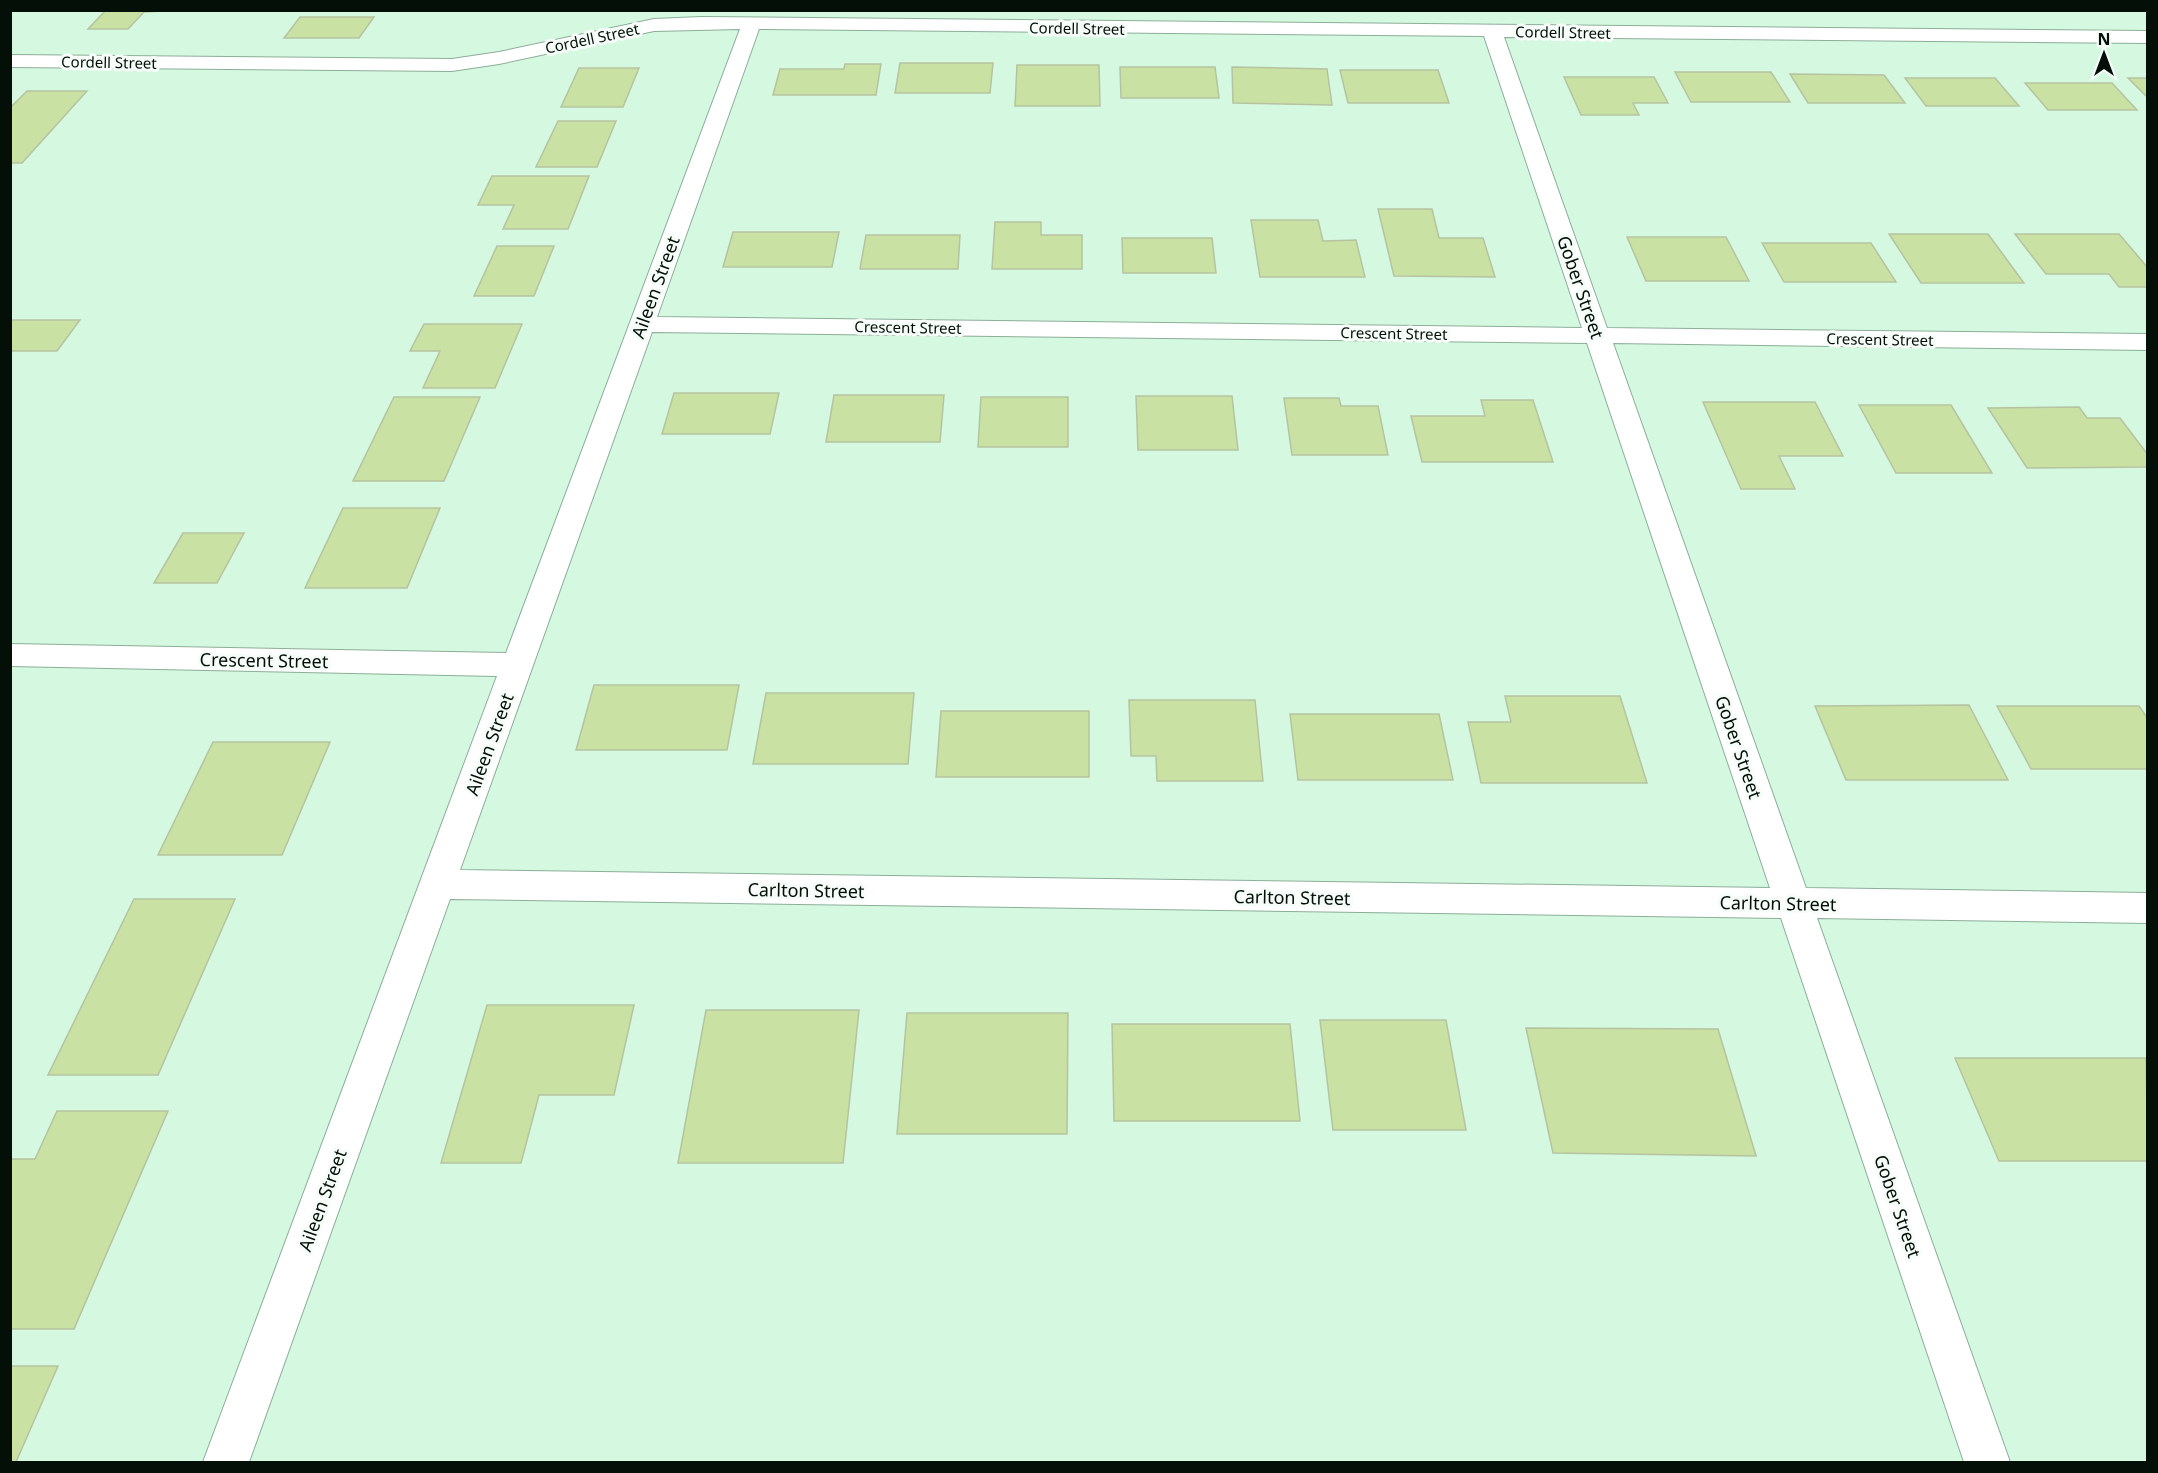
<svg xmlns="http://www.w3.org/2000/svg" width="2158" height="1473" viewBox="0 0 2158 1473" font-family="'Noto Sans',sans-serif">
<style>
.building{fill:#cae1a4;stroke:#b6c3a0;stroke-width:1.5}
.lines{fill:none;stroke-linecap:round;stroke-linejoin:round}
.minor-casing{stroke:#8cae98;stroke-width:2}
.minor{fill:#fff;fill-rule:evenodd}
.labels{text-anchor:middle;dominant-baseline:central;stroke-width:6;stroke-linejoin:round;paint-order:stroke}
.far-street-label{font-size:15px;fill:#040f08;stroke:#f6fdf8}
.street-label{font-size:18px;fill:#040f08;stroke:#f6fdf8}
</style>
<rect width="100%" height="100%" fill="#d4f8e0"/>
<g class="building">
<polygon points="106,10 182,10 144,12 128,29 88,29"/>
<polygon points="300,17 374,17 359,38 284,38"/>
<polygon points="900,63 993,63 990,93 895,93"/>
<polygon points="845,64 881,64 876,95 773,95 780,69 844,69"/>
<polygon points="1017,65 1099,65 1100,106 1015,106"/>
<polygon points="1120,67 1215,67 1219,98 1121,98"/>
<polygon points="1232,67 1327,69 1332,105 1233,103"/>
<polygon points="579,68 639,68 623,107 561,107"/>
<polygon points="1340,70 1438,70 1449,103 1348,103"/>
<polygon points="1675,72 1771,72 1790,102 1691,102"/>
<polygon points="1790,74 1884,75 1905,103 1808,103"/>
<polygon points="1564,77 1654,77 1668,103 1633,103 1639,115 1581,115"/>
<polygon points="1905,78 1995,78 2019,106 1926,106"/>
<polygon points="2128,78 2148,78 2148,98"/>
<polygon points="2025,83 2112,83 2137,110 2048,110"/>
<polygon points="27,91 87,91 22,163 10,163 10,108"/>
<polygon points="558,121 616,121 597,167 536,167"/>
<polygon points="492,176 589,176 568,229 503,229 514,205 478,205"/>
<polygon points="1378,209 1432,209 1439,238 1483,238 1495,277 1394,276"/>
<polygon points="1251,220 1318,220 1323,241 1356,240 1365,277 1260,277"/>
<polygon points="995,222 1041,222 1041,235 1082,235 1082,269 992,269"/>
<polygon points="733,232 839,232 832,267 723,267"/>
<polygon points="1889,234 1988,234 2024,283 1921,283"/>
<polygon points="2015,234 2119,234 2148,268 2148,287 2119,287 2109,274 2046,274"/>
<polygon points="866,235 960,235 958,269 860,269"/>
<polygon points="1627,237 1726,237 1749,281 1646,281"/>
<polygon points="1122,238 1212,238 1216,273 1123,273"/>
<polygon points="1762,243 1871,243 1896,282 1784,282"/>
<polygon points="497,246 554,246 534,296 474,296"/>
<polygon points="10,320 80,320 57,351 10,351"/>
<polygon points="424,324 522,324 495,388 423,388 440,351 410,351"/>
<polygon points="674,393 779,393 770,434 662,434"/>
<polygon points="834,395 944,395 940,442 826,442"/>
<polygon points="1136,396 1232,396 1238,450 1138,450"/>
<polygon points="394,397 480,397 444,481 353,481"/>
<polygon points="981,397 1068,397 1068,447 978,447"/>
<polygon points="1284,398 1339,398 1341,406 1378,406 1388,455 1292,455"/>
<polygon points="1481,400 1533,400 1553,462 1422,462 1411,416 1485,416"/>
<polygon points="1703,402 1815,402 1843,456 1779,456 1795,489 1741,489"/>
<polygon points="1859,405 1951,405 1992,473 1896,473"/>
<polygon points="2079,407 2087,418 2120,418 2148,455 2148,467 2027,468 1988,408"/>
<polygon points="343,508 440,508 407,588 305,588"/>
<polygon points="183,533 244,533 217,583 154,583"/>
<polygon points="594,685 739,685 727,750 576,750"/>
<polygon points="766,693 914,693 908,764 753,764"/>
<polygon points="1505,696 1620,696 1647,783 1481,783 1468,722 1511,722"/>
<polygon points="1129,700 1255,700 1263,781 1157,781 1156,756 1131,756"/>
<polygon points="1969,705 2008,780 1846,780 1815,706"/>
<polygon points="1997,706 2139,706 2148,719 2148,769 2031,769"/>
<polygon points="941,711 1089,711 1089,777 936,777"/>
<polygon points="1290,714 1439,714 1453,780 1298,780"/>
<polygon points="213,742 330,742 282,855 158,855"/>
<polygon points="134,899 235,899 158,1075 48,1075"/>
<polygon points="487,1005 634,1005 614,1095 539,1095 521,1163 441,1163"/>
<polygon points="706,1010 859,1010 843,1163 678,1163"/>
<polygon points="907,1013 1068,1013 1067,1134 897,1134"/>
<polygon points="1320,1020 1446,1020 1466,1130 1333,1130"/>
<polygon points="1112,1024 1290,1024 1300,1121 1114,1121"/>
<polygon points="1526,1028 1718,1029 1756,1156 1553,1153"/>
<polygon points="1955,1058 2146,1058 2148,1161 1999,1161"/>
<polygon points="57,1111 168,1111 74,1329 10,1329 10,1159 35,1159"/>
<polygon points="10,1366 58,1366 16,1462 10,1462"/>
</g>
<g class="lines">
<defs>
<path id="minor" d="M 701,17 L 2148,31 L 2148,43 L 1504,37 L 1607,328 L 2148,334 L 2148,350 L 1613,343 L 1806,888 L 2148,893 L 2148,923 L 1817,918 L 2010,1462 L 1964,1462 L 1781,918 L 450,899 L 249,1462 L 203,1462 L 497,676 L 10,666 L 10,644 L 506,653 L 740,29 L 654,31 L 499,64 L 452,71 L 10,67 L 10,55 L 452,59 L 499,52 L 654,19 ZM 759,29 L 1484,36 L 1582,328 L 657,317 ZM 652,332 L 1587,343 L 1770,888 L 460,870 Z"/>
</defs>
<use href="#minor" class="minor-casing"/>
<use href="#minor" class="minor"/>
</g>
<g class="labels">
<g class="far-street-label">
<text transform="translate(1077 28) rotate(1)">Cordell Street</text>
<text transform="translate(1563 32) rotate(1)">Cordell Street</text>
<text transform="translate(592 38) rotate(-12)">Cordell Street</text>
<text transform="translate(109 62) rotate(1)">Cordell Street</text>
<text transform="translate(908 327) rotate(1)">Crescent Street</text>
<text transform="translate(1394 333) rotate(1)">Crescent Street</text>
<text transform="translate(1880 339) rotate(1)">Crescent Street</text>
</g>
<g class="street-label">
<text transform="translate(655 287) rotate(-70)">Aileen Street</text>
<text transform="translate(1581 287) rotate(71)">Gober Street</text>
<text transform="translate(264 660) rotate(1)">Crescent Street</text>
<text transform="translate(489 744) rotate(-70)">Aileen Street</text>
<text transform="translate(1739 747) rotate(71)">Gober Street</text>
<text transform="translate(806 890) rotate(1)">Carlton Street</text>
<text transform="translate(1292 897) rotate(1)">Carlton Street</text>
<text transform="translate(1778 903) rotate(1)">Carlton Street</text>
<text transform="translate(322 1200) rotate(-70)">Aileen Street</text>
<text transform="translate(1898 1206) rotate(71)">Gober Street</text>
</g>
</g>
<rect width="2158" height="1473" fill="none" stroke="#040f08" stroke-width="24"/>
<g transform="translate(2104 54)" stroke="#f6fdf8" stroke-width="4.5" paint-order="stroke">
<path d="M0-4.5L10 22L0 15L-10 22Z" fill="#040f08"/>
<text y="-9" font-size="16" font-weight="bold" text-anchor="middle" fill="#040f08">N</text>
</g>
</svg>
